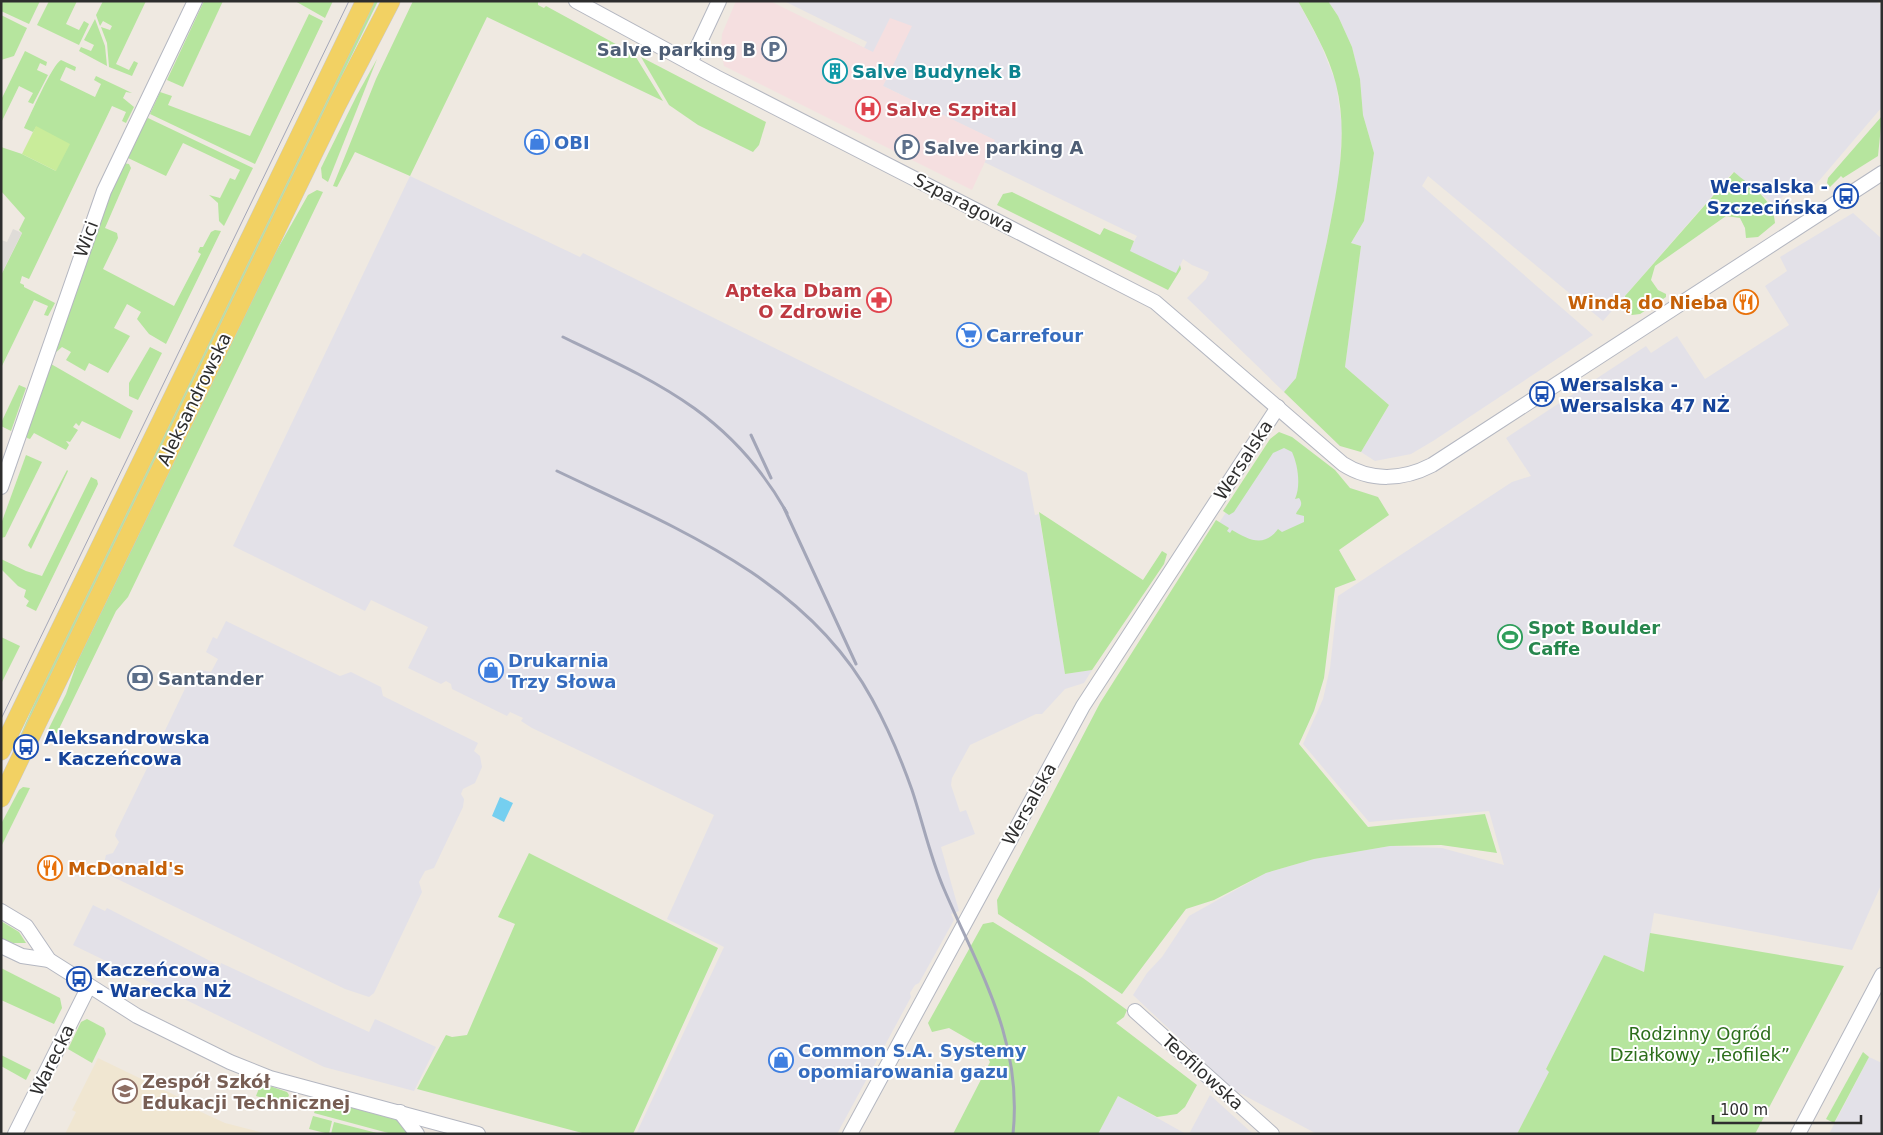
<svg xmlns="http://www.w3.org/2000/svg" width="1883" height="1135" viewBox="0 0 1883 1135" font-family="'DejaVu Sans',sans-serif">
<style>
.industrial{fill:#e3e1e8}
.education{fill:#f0e6d1}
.medical{fill:#f5dfe0}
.green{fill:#b6e59e}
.pitch{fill:#c9ec9a}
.plaza{fill:#dfdcd8}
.water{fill:#75cff0}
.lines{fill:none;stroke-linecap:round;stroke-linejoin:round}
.minor-casing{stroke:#b4b7c1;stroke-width:16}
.major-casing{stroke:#c9c9c9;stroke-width:19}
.minor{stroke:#fff;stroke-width:14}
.major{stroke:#f2d163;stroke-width:18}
.tram{stroke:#a3a6b8;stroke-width:1}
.rail{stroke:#a3a6b8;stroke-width:3}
.labels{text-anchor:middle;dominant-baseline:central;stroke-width:4;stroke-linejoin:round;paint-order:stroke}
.service-label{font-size:18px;font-weight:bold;fill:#4e5e75;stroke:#fff;text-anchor:start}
.culture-label{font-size:18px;font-weight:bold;fill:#0d838f;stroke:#fff;text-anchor:start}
.health-label{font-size:18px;font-weight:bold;fill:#be3a42;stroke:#fff;text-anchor:start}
.shop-label{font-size:18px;font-weight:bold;fill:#366cbe;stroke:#fff;text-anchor:start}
.transit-label{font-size:18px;font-weight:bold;fill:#164399;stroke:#fff;text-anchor:start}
.street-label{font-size:18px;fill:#2e2e2e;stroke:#fff}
.food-label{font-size:18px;font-weight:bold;fill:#c56008;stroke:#fff;text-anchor:end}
.leisure-label{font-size:18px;font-weight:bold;fill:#27864d;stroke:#fff;text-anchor:start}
.park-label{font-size:18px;fill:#2c6e1b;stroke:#fff}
.education-label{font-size:18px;font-weight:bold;fill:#785e54;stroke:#fff;text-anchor:start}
</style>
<rect width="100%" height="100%" fill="#efe9e1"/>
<g class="industrial">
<polygon points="1298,1 1321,45 1336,83 1342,126 1339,180 1323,261 1296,378 1284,392 1187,298 1206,279 1209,272 1192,265 1183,259 1176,274 1129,251 1137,236 984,162 994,140 883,86 853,42 864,48 867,42 786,2"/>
<polygon points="1328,1 1876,1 1882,6 1882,107 1806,196 1793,185 1775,205 1733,172 1603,321 1428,176 1422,186 1593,335 1433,441 1411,454 1375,461 1361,452 1389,405 1345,367 1361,246 1351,243 1364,221 1374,153 1363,115 1360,79 1352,47 1338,16"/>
<polygon points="410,176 580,257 583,253 1027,473 1035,515 1039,514 1065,674 1092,670 1084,683 1065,689 1042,714 1036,714 970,745 952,778 951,785 960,812 966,810 975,834 941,847 959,911 951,914 954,920 919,983 915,985 910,993 911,997 837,1134 636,1134 724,947 667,919 714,815 532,728 521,721 523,718 510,712 507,716 452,689 451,684 446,681 441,684 408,668 428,627 371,600 365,611 233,546"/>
<polygon points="1853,213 1882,239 1882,883 1852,950 1654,913 1644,972 1604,955 1546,1069 1550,1072 1517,1134 1317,1134 1234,1090 1133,995 1147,973 1162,957 1189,916 1266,873 1314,859 1390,846 1442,848 1504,865 1489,811 1369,822 1303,744 1323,699 1330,668 1338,596 1512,482 1531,476 1506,438 1646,346 1651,353 1677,336 1705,379 1789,325 1765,286 1787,271 1780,257"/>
<polygon points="1278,433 1293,444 1307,525 1250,550 1215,529"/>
<polygon points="226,621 340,676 351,672 381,687 383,696 478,743 474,751 480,756 482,767 475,783 463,789 461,794 464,799 463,807 434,868 425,871 419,882 422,892 374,993 369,997 345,989 105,873 103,868 106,855 113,853 119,842 115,836 116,832 151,760 159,758 162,751 159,743 192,674 201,670 211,672 218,659 206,652 213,637 217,639"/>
<polygon points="93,905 105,911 107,908 220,966 221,963 369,1032 375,1019 436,1047 414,1091 324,1067 73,945"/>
<polygon points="1869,1057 1882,1063 1882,1134 1829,1134"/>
<polygon points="1210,1095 1253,1134 1189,1134"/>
<polygon points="1118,1096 1186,1134 1098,1134"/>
</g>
<polygon class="education" points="98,1058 195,1105 200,1108 199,1111 225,1123 268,1134 65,1134 76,1112 72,1110"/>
<polygon class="medical" points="736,1 770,1 873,52 890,18 912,26 883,86 995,140 972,190 724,66 721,50 722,34"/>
<g class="green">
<polygon points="1,1 40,1 29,24 1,11"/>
<polygon points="49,1 77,1 66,24 79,30 84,21 89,24 79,45 37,25"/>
<polygon points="103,1 146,1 116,64 129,70 134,61 138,63 132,76 109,67 107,43 101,27 110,30 112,26 103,21 100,26 96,15"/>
<polygon points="204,1 223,1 183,87 167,80"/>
<polygon points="295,1 333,1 325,18"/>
<polygon points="374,1 378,1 1,780 38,695"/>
<polygon points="413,1 538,1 538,5 544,8 546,6 634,54 663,101 487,17 410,176 355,152 337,187 333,186 376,79"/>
<path d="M 1298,1 L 1328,1 L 1338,16 L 1352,47 L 1360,79 L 1363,115 L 1374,153 L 1364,221 L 1351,243 L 1361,246 L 1345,367 L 1389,405 L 1361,452 L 1340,446 L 1284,392 L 1296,378 C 1306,332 1317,287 1327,241 C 1337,189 1349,136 1336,84 C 1329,55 1312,27 1298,1 Z"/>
<polygon points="309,14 323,21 255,164 150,114 160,92 172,96 168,105 250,136"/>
<polygon points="1,15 27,28 14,56 1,60"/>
<polygon points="95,19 105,46 107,66 79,51 81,47 91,51 94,45 84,40"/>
<polygon points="25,51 47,62 46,66 40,63 37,70 48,75 33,104 28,102 33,93 19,86 1,123 1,100"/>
<polygon points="641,57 766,122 759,145 753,152 698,125 669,105"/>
<polygon points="377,59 328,182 322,178 321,168 357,95"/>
<path d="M 61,60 L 76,67 L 75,71 L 66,67 L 60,80 L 95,97 L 101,84 L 94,80 L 96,76 L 132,93 L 126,92 L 123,98 L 134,107 L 126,123 L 122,121 L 126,112 L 112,106 L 29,279 L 22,276 L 20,283 L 24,285 L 24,287 L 55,303 L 48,316 L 44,315 L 48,306 L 34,300 L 1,368 L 1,275 L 22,233 L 19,230 L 25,218 L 1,191 L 1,147 L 22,154 L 56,171 L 36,127 L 33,132 L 24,128 C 30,116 52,65 61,60 Z"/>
<polygon points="1882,116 1878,156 1843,178 1841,176 1830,187 1827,183 1828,178"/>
<polygon points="148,118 253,168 224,226 219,221 218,203 209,195 220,198 230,178 235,180 240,170 183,143 166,176 128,158 126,156 144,121"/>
<polygon points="123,163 129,164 131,168 105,228 117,233 118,238 103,269 174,306 201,254 198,252 200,247 203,247 211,232 215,230 221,231 166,344 149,334 137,319 141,312 127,304 114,328 130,336 108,373 89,363 85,371 66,360 71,352 62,347 54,354 109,194"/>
<path d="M 1734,172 C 1750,186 1774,199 1775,223 L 1758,237 L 1746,238 L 1745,228 L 1740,218 L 1726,216 L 1655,266 L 1651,280 L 1658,290 L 1666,294 L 1666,297 L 1640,314 L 1632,315 L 1626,309 L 1625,296 Z"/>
<polygon points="317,190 323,192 128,597 116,611 57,733 45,736 66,694 78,660 273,257 308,195"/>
<polygon points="1012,192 1100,235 1104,228 1134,241 1130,251 1176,273 1180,265 1181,269 1168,290 997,205 1003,194"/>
<polygon points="150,347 162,353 138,400 129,396 129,383"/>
<polygon points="51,364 133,411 120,439 82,421 79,426 76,423 73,427 78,430 70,442 66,441 69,445 66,450 34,433 30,439 27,438 26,435"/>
<polygon points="19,385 26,388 11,431 1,426 1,423"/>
<path d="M 1279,432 L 1292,437 L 1335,470 L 1350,488 L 1378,497 L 1389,515 L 1339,550 L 1356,580 L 1335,588 L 1324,678 L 1314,711 L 1299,744 L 1368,827 L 1485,814 L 1497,853 L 1441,845 L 1390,846 L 1314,859 L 1266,873 L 1214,900 L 1186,909 L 1122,994 L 998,914 L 997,900 L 1100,703 L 1216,520 L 1229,528 L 1227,531 L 1230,533 L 1232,530 C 1249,540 1264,548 1278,529 L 1282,532 L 1304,522 L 1304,516 L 1296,514 C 1297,509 1305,506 1299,498 L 1295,499 C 1301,486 1298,465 1292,452 L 1284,448 L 1273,453 L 1234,512 L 1229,515 L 1223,511 L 1270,439 Z"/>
<polygon points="26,455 42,462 5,537 1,538 1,524"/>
<polygon points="67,470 68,471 31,549 28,545"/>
<polygon points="91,477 97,480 98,484 36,611 26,606 29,601 24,597 26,590 18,586 1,569 1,559 26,571 42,576"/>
<polygon points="1039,512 1143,580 1162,551 1167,554 1164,564 1092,670 1065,674"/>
<polygon points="1,637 20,646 1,684"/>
<polygon points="23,787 30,788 1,847 1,824 19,790"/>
<polygon points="529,853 718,948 633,1134 586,1134 417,1089 446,1035 452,1037 467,1035 515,924 498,917"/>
<polygon points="1,921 19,932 26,943 13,943 1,939"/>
<polygon points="993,922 1083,978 1127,1010 1124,1017 1116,1023 1197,1085 1185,1107 1177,1114 1157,1117 1118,1096 1098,1134 953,1134 990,1062 982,1047 949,1028 932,1032 928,1023 983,924"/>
<polygon points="1650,933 1844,966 1755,1134 1517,1134 1549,1072 1546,1069 1604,955 1644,972"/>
<polygon points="1,968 60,998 62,1008 54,1024 1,1000"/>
<polygon points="87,1019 104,1028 106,1034 92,1063 68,1049 81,1022"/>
<polygon points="1863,1052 1869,1057 1834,1123 1826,1119"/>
<polygon points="1,1055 31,1070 26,1080 1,1066"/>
<polygon points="261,1083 287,1092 289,1095 285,1105 256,1096"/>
<polygon points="327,1101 401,1121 414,1134 392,1134 314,1113 318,1102"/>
<polygon points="313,1116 332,1121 329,1134 309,1129"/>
<polygon points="334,1122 381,1134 331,1134"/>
</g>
<polygon class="pitch" points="36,126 70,144 56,171 22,154"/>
<polygon class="plaza" points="13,229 22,233 1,275 1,240 7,242"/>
<polygon class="water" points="500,797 513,803 504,822 492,816"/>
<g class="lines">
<defs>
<g id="minor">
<path d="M 576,1 L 716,77 L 1155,302 L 1343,464 C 1371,482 1403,480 1432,465 L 1882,173"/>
<polyline points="690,63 719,1"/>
<polyline points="1,487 104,191 195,1"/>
<polyline points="1,911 26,926 49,960 79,979 137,1016 230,1062 270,1078 478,1134"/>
<polyline points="1,946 22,956 49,960"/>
<polyline points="1135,1011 1272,1134"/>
<polyline points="400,1112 417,1134"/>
<polyline points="15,1134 89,986"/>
<polyline points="850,1134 1083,706 1278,407"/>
<polyline points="1798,1134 1882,975"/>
</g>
<g id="major">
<polyline points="1,751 365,1"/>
<polyline points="1,798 337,105 391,1"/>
</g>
</defs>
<use href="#minor" class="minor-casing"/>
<use href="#major" class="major-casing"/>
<use href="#minor" class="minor"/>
<use href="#major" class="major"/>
<polyline class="tram" points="1,719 349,1"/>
<g class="rail">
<path d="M 563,337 C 659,383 732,415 787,513"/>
<polyline points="751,435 771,478"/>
<path d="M 557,471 C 674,527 807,579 872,699 C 888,728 901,759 912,790 C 923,823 930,857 944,889 C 979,971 1023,1040 1013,1134"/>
<polyline points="784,508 856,664"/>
</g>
</g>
<defs>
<symbol id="parking-ring" viewBox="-11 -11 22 22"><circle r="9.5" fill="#fff" stroke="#5c6f8a" stroke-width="1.5"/><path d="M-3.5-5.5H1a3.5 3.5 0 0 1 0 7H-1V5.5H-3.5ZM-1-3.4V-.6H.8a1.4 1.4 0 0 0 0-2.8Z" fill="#5c6f8a"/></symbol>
<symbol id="building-ring" viewBox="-11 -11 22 22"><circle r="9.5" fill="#fff" stroke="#0f9aa8" stroke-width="1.5"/><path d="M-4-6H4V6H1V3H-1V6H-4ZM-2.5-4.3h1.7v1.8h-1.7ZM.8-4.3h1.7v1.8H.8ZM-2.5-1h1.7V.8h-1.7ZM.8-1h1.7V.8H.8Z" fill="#0f9aa8"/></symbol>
<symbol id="hospital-ring" viewBox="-11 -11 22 22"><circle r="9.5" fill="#fff" stroke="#e0444e" stroke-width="1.5"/><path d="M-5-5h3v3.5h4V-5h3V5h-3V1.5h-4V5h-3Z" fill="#e0444e"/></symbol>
<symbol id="shop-ring" viewBox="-11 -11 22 22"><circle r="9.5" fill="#fff" stroke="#3f7fe0" stroke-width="1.5"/><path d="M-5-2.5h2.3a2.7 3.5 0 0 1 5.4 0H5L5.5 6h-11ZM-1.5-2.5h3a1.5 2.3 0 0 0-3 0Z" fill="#3f7fe0"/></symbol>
<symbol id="bus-ring" viewBox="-11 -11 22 22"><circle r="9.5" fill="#fff" stroke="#1a4fb4" stroke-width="1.5"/><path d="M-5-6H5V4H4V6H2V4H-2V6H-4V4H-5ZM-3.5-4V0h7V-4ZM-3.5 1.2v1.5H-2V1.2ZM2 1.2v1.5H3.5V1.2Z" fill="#1a4fb4"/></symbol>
<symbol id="pharmacy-ring" viewBox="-11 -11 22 22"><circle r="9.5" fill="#fff" stroke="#e0444e" stroke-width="1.5"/><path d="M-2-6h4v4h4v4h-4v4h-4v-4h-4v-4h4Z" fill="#e0444e"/></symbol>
<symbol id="restaurant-ring" viewBox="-11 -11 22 22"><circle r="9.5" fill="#fff" stroke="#e8710a" stroke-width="1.5"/><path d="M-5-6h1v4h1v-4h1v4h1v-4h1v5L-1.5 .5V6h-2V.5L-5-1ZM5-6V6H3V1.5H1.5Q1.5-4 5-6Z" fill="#e8710a"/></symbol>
<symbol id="supermarket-ring" viewBox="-11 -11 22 22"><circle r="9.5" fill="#fff" stroke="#3f7fe0" stroke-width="1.5"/><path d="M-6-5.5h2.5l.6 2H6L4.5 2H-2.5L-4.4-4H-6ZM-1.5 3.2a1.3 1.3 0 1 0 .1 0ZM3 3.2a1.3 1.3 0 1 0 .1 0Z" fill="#3f7fe0"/></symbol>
<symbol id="stadium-ring" viewBox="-11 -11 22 22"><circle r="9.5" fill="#fff" stroke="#2e9e5b" stroke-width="1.5"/><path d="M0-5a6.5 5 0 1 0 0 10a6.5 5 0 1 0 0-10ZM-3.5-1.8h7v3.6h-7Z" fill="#2e9e5b"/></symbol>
<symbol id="bank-ring" viewBox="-11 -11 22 22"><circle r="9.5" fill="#fff" stroke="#5c6f8a" stroke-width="1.5"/><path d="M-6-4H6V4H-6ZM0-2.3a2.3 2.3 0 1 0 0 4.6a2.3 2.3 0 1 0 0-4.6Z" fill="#5c6f8a"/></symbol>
<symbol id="school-ring" viewBox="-11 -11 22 22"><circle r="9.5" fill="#fff" stroke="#8d6e63" stroke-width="1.5"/><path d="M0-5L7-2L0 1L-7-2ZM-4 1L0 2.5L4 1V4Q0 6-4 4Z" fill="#8d6e63"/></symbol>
</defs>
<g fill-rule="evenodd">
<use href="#parking-ring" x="760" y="35" width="28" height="28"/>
<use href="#building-ring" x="821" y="57" width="28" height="28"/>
<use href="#hospital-ring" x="854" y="95" width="28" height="28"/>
<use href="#shop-ring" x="523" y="128" width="28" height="28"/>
<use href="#parking-ring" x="893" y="133" width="28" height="28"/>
<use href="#bus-ring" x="1832" y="182" width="28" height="28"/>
<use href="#pharmacy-ring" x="865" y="286" width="28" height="28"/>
<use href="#restaurant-ring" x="1732" y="288" width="28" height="28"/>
<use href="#supermarket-ring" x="955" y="321" width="28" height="28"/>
<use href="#bus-ring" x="1528" y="380" width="28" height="28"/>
<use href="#stadium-ring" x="1496" y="623" width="28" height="28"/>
<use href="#shop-ring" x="477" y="656" width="28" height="28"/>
<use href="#bank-ring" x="126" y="664" width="28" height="28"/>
<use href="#bus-ring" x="12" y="733" width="28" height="28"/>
<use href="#restaurant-ring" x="36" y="854" width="28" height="28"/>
<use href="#bus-ring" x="65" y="965" width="28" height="28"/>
<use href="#shop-ring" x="767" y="1046" width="28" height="28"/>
<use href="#school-ring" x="111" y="1077" width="28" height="28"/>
</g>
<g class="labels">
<g class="service-label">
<text x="756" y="49" text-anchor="end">Salve parking B</text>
<text x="924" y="147">Salve parking A</text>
<text x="158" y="678">Santander</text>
</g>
<g class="culture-label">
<text x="852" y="71">Salve Budynek B</text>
</g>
<g class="health-label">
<text x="886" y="109">Salve Szpital</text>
<text x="862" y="290" text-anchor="end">Apteka Dbam<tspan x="862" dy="21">O Zdrowie</tspan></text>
</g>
<g class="shop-label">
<text x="554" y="142">OBI</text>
<text x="986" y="335">Carrefour</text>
<text x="508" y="660">Drukarnia<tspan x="508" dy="21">Trzy Słowa</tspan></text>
<text x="798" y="1050">Common S.A. Systemy<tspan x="798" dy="21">opomiarowania gazu</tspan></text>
</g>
<g class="transit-label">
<text x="1828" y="186" text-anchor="end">Wersalska -<tspan x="1828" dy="21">Szczecińska</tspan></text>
<text x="1560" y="384">Wersalska -<tspan x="1560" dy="21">Wersalska 47 NŻ</tspan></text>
<text x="44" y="737">Aleksandrowska<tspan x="44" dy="21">- Kaczeńcowa</tspan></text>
<text x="96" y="969">Kaczeńcowa<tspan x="96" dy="21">- Warecka NŻ</tspan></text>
</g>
<g class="street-label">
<text transform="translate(964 203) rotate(27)">Szparagowa</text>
<text transform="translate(86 239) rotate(-70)">Wici</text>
<text transform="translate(194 399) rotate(-64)">Aleksandrowska</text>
<text transform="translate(1243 460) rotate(-57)">Wersalska</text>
<text transform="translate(1029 804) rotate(-61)">Wersalska</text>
<text transform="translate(52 1060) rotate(-64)">Warecka</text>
<text transform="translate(1203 1072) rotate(42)">Teofilowska</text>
</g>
<g class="food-label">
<text x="1728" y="302">Windą do Nieba</text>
<text x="68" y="868" text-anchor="start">McDonald's</text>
</g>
<g class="leisure-label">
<text x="1528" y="627">Spot Boulder<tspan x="1528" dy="21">Caffe</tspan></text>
</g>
<g class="park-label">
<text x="1700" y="1033">Rodzinny Ogród<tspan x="1700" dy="21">Działkowy „Teofilek”</tspan></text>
</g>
<g class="education-label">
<text x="142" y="1081">Zespół Szkół<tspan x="142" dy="21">Edukacji Technicznej</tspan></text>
</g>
</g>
<rect width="1883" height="1135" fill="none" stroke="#2e2e2e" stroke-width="5"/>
<path d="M1713 1115v8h148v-8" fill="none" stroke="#2e2e2e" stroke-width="2.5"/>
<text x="1720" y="1115" font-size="15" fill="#2e2e2e" stroke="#ffffff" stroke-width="4" paint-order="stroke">100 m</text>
</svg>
